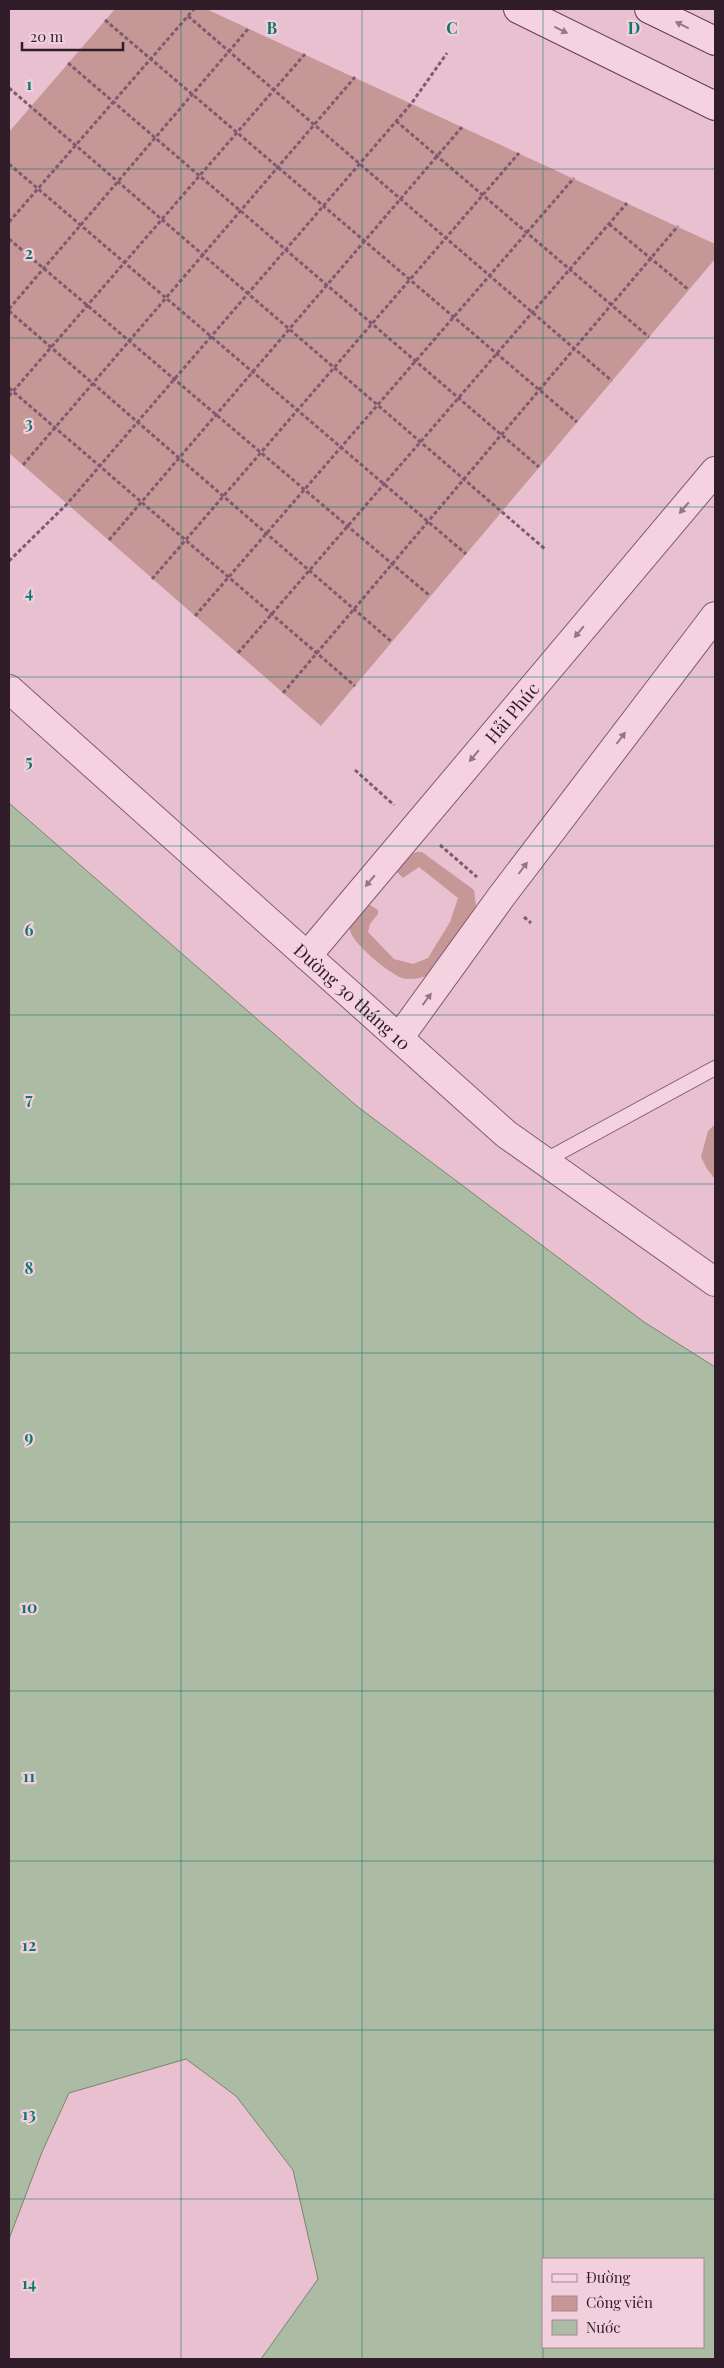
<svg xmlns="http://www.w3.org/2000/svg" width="724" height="2368" viewBox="0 0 724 2368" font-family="'Playfair Display',serif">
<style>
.green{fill:#c59796}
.water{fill:#acbba3;stroke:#75886b;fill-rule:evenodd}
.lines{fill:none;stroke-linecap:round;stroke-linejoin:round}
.service-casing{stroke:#805a6f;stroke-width:16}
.minor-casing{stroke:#805a6f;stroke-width:30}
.tertiary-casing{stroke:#805a6f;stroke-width:30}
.secondary-casing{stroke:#623d53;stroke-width:30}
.path{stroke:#805a6f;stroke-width:3;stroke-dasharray:4 2.5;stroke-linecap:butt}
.service{stroke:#f5d2e0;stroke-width:14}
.minor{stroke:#f5d2e0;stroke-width:28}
.tertiary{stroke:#f5d2e0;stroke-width:28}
.secondary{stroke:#f5d2e0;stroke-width:28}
.oneway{fill:#937884}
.grid{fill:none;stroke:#0f766e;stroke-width:1;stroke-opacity:0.55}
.labels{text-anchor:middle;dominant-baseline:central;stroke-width:4.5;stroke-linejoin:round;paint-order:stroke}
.street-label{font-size:18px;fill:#311d29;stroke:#f1cfdc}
.grid-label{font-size:16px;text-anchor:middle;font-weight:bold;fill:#0f766e;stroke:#f1cfdc;stroke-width:4.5;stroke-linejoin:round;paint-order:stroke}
</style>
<rect width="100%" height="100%" fill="#e9c0d0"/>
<g class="green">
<polygon points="115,9 206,9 715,244 715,259 321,726 9,453 9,132"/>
<path d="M 416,852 L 422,852 L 474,890 L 476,906 C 465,922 443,965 428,975 C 421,979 409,980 402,978 C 390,974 350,942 350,929 C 351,920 360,910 365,902 L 378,910 L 378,914 L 370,924 L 368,932 L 394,959 L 413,964 L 428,958 L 450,922 L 458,898 L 419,867 L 403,878 L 395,870 L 408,856 Z"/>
<polygon points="715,1124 715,1179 707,1169 701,1157 708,1131"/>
</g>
<path class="water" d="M 9,803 L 358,1107 L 644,1322 L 715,1367 L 715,2359 L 261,2359 L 318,2279 L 293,2170 L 236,2096 L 186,2059 L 69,2093 L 42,2152 L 9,2239 ZM 543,2259 L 703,2259 L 703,2347 L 543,2347 Z"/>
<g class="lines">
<defs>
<polyline id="service" points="544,1161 715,1068"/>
<g id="minor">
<path id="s1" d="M 9,689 L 506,1134 L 715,1282"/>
</g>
<g id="tertiary">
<path id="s2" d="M 307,956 L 715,471"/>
<polyline points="399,1038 501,897 715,616"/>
</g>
<g id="secondary">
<polyline points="518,9 715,106"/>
<polyline points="649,9 715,41"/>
</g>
</defs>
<use href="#service" class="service-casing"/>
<use href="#minor" class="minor-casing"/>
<use href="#tertiary" class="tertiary-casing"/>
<use href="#secondary" class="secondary-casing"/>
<g class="path">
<polyline points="188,16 612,381"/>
<polyline points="105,20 577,422"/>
<polyline points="68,63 539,467"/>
<polyline points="9,88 545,549"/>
<polyline points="396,121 649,337"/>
<polyline points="9,164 466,554"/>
<polyline points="9,222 194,9"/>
<polyline points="609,224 689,290"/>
<polyline points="9,239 430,596"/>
<polyline points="9,309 248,29"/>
<polyline points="9,311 392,642"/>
<polyline points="9,388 355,686"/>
<polyline points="9,396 305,54"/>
<polyline points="23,465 355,77"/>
<polyline points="109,540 462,127"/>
<polyline points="9,561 67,504 411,104 447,53"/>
<polyline points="152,579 519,153"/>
<polyline points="195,616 574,178"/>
<polyline points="238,653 627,203"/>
<polyline points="283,693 678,226"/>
<polyline points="355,770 394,805"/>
<polyline points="440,845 477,877"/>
<polyline points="524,917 531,923"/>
</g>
<use href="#service" class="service"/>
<use href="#minor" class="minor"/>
<use href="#tertiary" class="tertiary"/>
<use href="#secondary" class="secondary"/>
</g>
<defs><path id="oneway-solid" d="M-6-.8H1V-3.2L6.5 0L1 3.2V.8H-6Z" transform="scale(1.25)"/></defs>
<g class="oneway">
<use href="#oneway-solid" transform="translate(682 25) rotate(-154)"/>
<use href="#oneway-solid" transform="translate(561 30) rotate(26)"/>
<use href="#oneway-solid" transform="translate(684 508) rotate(130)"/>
<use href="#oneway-solid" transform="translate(579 632) rotate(130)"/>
<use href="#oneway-solid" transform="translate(621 738) rotate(-53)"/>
<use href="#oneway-solid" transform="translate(474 756) rotate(130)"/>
<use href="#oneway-solid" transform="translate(523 868) rotate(-53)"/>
<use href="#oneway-solid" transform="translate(370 881) rotate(130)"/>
<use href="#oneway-solid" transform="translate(427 999) rotate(-54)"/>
</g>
<path class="grid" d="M 181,9 L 181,2359M 362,9 L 362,2359M 543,9 L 543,2259M 9,169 L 715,169M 9,338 L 715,338M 9,507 L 715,507M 9,677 L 715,677M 9,846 L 715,846M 9,1015 L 715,1015M 9,1184 L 715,1184M 9,1353 L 715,1353M 9,1522 L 715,1522M 9,1691 L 715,1691M 9,1861 L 715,1861M 9,2030 L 715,2030M 9,2199 L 715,2199M 543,2347 L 543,2359"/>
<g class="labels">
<g class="street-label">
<text stroke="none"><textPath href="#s2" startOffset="318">Hải Phúc</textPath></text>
<text stroke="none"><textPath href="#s1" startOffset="461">Đường 30 tháng 10</textPath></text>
</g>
</g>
<g class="grid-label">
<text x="272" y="34">B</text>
<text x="452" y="34">C</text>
<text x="634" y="34">D</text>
<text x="29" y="90">1</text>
<text x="29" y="259">2</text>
<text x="29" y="429">3</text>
<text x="29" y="598">4</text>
<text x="29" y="767">5</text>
<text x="29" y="936">6</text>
<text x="29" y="1105">7</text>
<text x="29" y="1274">8</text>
<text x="29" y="1443">9</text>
<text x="29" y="1613">10</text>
<text x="29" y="1782">11</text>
<text x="29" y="1951">12</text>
<text x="29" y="2120">13</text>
<text x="29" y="2289">14</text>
</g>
<rect width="724" height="2368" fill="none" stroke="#311d29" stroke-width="20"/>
<rect x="542" y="2258" width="162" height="90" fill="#f1cfdc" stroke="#a48894"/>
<rect x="552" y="2274" width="25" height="8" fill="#f5d2e0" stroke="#a48894"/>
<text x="586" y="2283" font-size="15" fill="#311d29">Đường</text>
<rect x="552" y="2296" width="25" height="15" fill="#c59796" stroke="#a48894"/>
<text x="586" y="2308" font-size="15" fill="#311d29">Công viên</text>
<rect x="552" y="2320" width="25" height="15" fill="#acbba3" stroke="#a48894"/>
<text x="586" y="2333" font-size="15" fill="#311d29">Nước</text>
<path d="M22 42v8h101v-8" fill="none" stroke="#311d29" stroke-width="2.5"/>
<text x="30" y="42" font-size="15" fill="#311d29" stroke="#f1cfdc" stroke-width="4" paint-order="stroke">20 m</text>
</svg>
